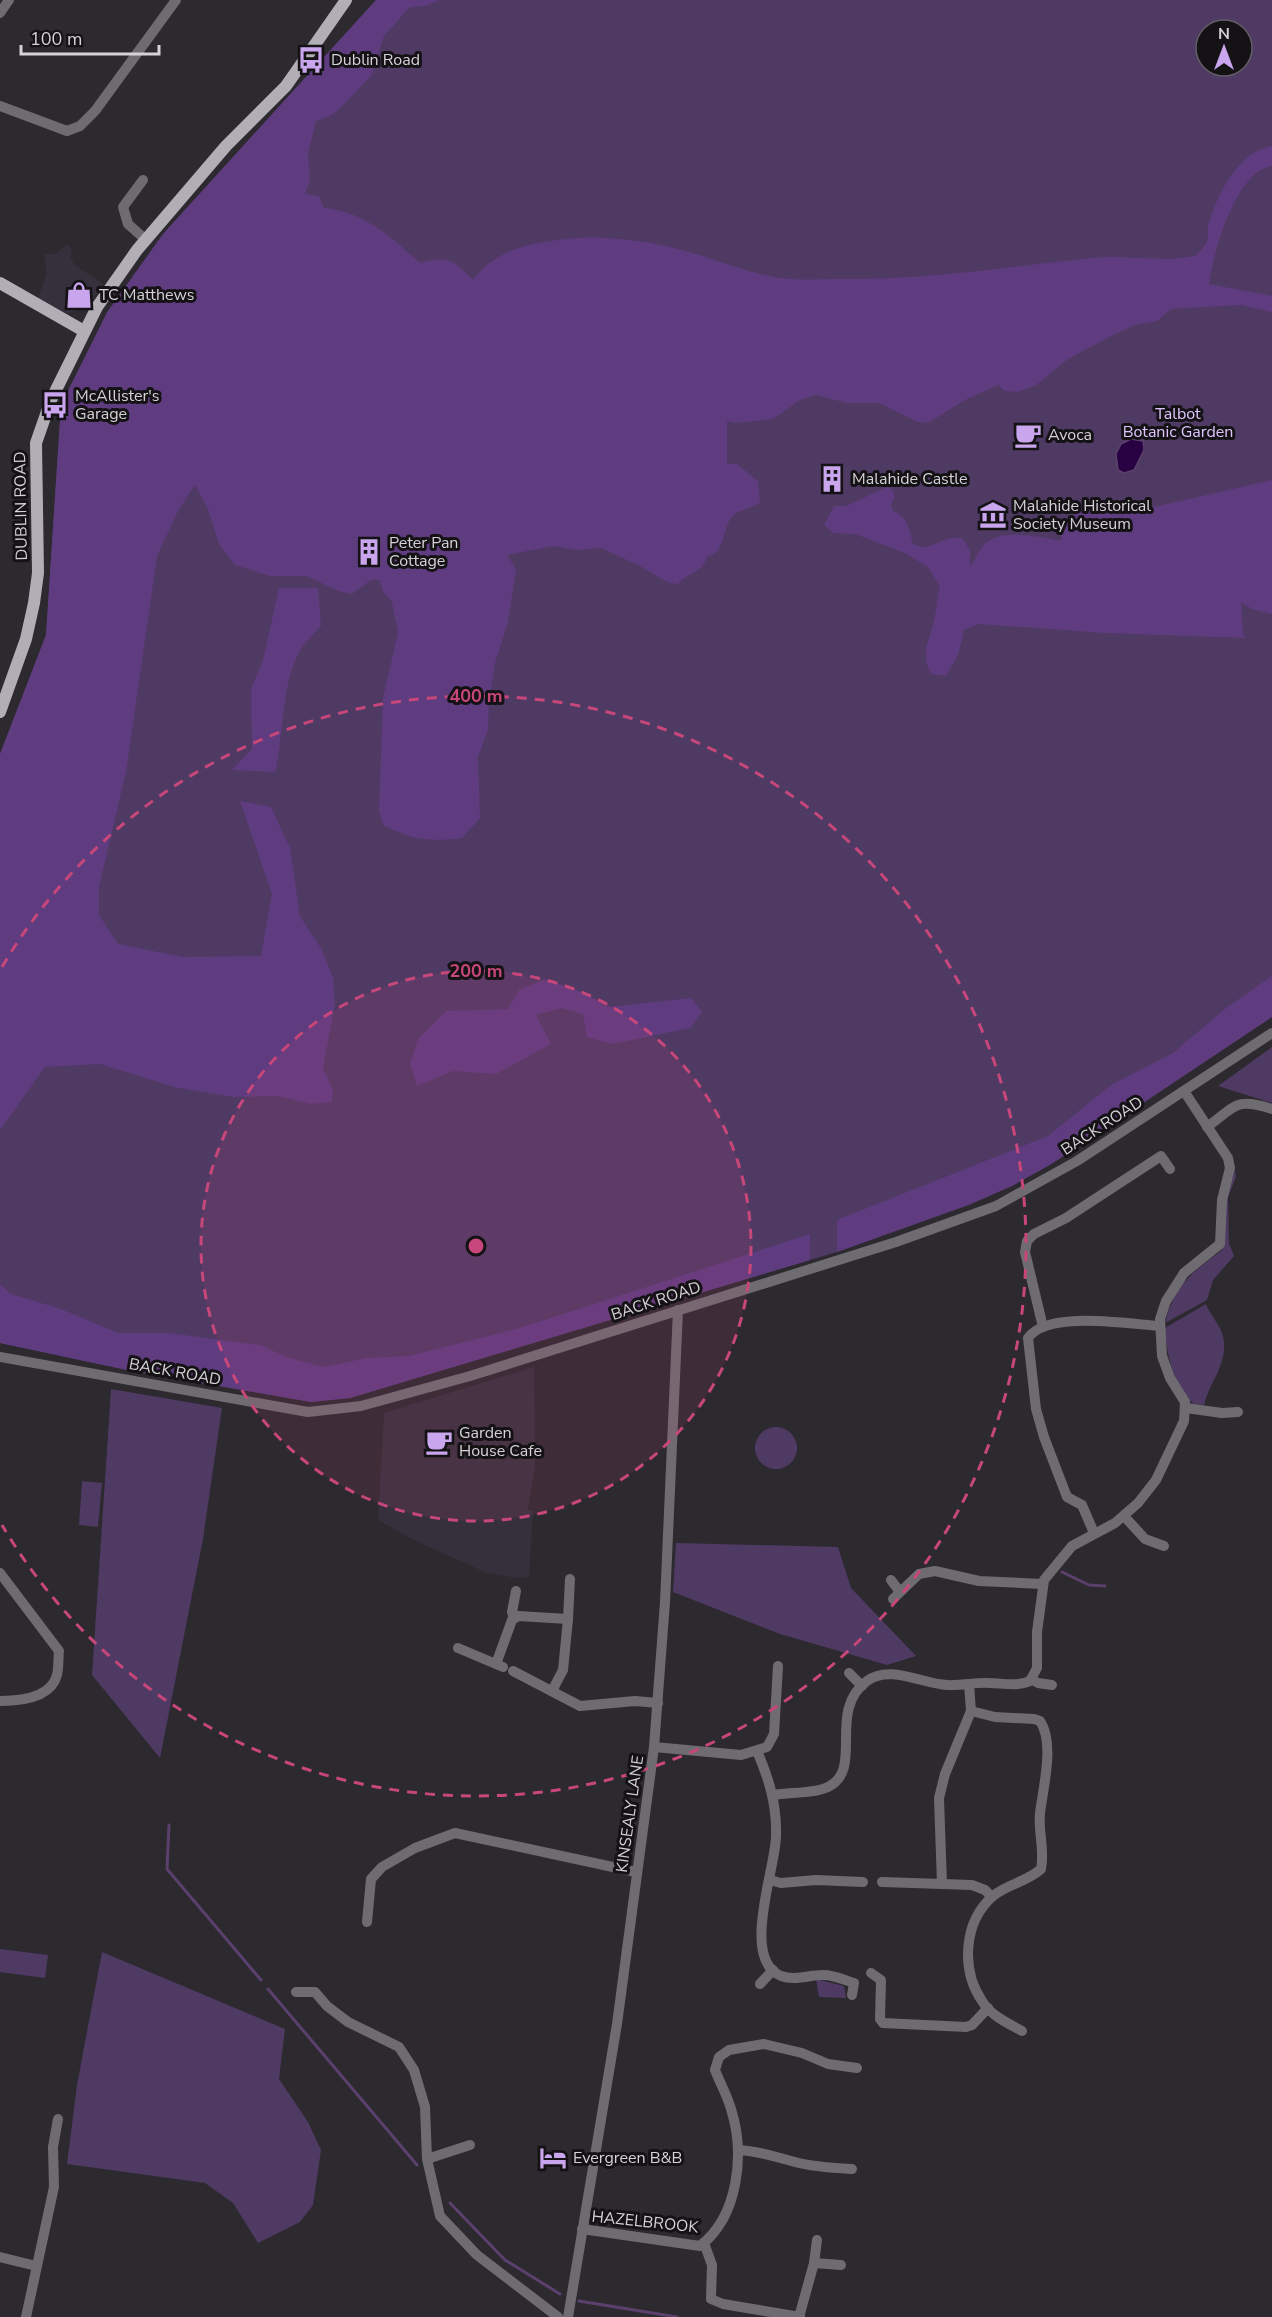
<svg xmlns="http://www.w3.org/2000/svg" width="1272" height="2317" viewBox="0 0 1272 2317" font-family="'Nunito Sans',sans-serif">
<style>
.built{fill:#36303c}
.green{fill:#4f3a64;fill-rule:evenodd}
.forest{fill:#5f3c7f}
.water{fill:#270141;stroke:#5b406e;stroke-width:1.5}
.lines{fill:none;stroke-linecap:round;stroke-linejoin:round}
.stream{stroke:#5b406e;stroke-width:3}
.minor{stroke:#6e6c70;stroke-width:10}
.major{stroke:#b1aeb5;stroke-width:12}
.ring{fill:none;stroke:#c7477a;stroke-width:3;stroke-dasharray:10 8}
.labels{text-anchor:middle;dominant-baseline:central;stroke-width:6;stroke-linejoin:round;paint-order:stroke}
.poi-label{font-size:16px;fill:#d5d3d7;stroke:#141215;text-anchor:start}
.park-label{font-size:16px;fill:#e0c4fe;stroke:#141215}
.street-label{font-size:16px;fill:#d5d3d7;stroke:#141215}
.centre{fill:#c7477a;stroke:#141215;stroke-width:3}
.ring-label{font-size:18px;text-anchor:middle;font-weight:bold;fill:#c7477a;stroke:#141215;stroke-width:6;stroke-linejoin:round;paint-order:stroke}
</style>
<rect width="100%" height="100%" fill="#2c292f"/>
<g class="built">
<polygon points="67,244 72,250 70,257 74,264 103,284 87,307 67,314 37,301 47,273 44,255 57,253"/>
<polygon points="534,1367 535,1465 528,1510 533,1511 529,1577 517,1578 487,1573 414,1540 378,1520 384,1413"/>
</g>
<g class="green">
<path d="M 376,0 L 1272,0 L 1272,1017 L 1053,1163 L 1012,1186 L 969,1205 L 837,1252 L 350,1398 L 311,1402 L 127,1370 L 0,1343 L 0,754 L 46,635 L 61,405 L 107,312 L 163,234 ZM 1206,30 L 1242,30 L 1242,66 L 1206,66 Z"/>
<polygon points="1272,1047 1272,1103 1218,1086"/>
<path d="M 1235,1170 L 1236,1177 L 1228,1197 L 1229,1243 L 1234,1256 L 1213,1280 L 1207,1300 L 1165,1323 C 1174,1286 1191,1273 1221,1251 L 1224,1245 L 1226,1198 Z"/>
<path d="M 1206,1304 C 1210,1315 1218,1322 1222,1333 C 1231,1361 1210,1380 1204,1405 L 1194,1404 C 1174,1389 1166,1352 1165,1328 Z"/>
<polygon points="111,1389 222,1408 203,1539 160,1758 92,1675"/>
<circle cx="776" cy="1448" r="21"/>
<polygon points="82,1481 102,1483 98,1527 79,1525"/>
<polygon points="676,1543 838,1547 851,1588 916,1656 887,1665 780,1634 673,1592"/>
<polygon points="0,1949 48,1955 45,1978 0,1972"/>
<polygon points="102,1952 285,2029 279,2079 308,2122 321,2150 313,2205 300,2222 258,2243 233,2203 205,2183 67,2164 77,2085"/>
<polygon points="816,1979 844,1986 846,1998 819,1997"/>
</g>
<g class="forest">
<path d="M 376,0 L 439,0 L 425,6 L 410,7 L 384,36 L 371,76 L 339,109 L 330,116 L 316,121 L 308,153 L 310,180 L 305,194 L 319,196 L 324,208 C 364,211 392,238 420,263 C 448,255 453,260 473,280 C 496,247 541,241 579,238 C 607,236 651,242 678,249 C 710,257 741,271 774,277 C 796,281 820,279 842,279 C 926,280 1008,267 1091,258 C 1126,254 1161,263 1195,256 C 1199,252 1205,246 1207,241 C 1209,237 1207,231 1208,227 C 1216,196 1238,151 1272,146 L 1272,166 C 1235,171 1213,254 1209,284 L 1272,296 L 1272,312 L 1241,305 L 1171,309 L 1157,321 L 1135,325 L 1113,335 L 1068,359 L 1035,386 L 1017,392 L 1005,391 L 998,385 L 965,400 L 928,423 L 918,422 L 879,403 L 847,403 L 816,395 L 800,400 L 773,419 L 736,423 L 727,421 L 727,464 L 737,464 L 758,481 L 760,502 C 752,510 738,508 731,518 C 722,531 725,553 707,557 C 702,574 686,573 678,584 L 669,583 L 640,566 L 601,548 L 577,550 L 554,546 L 507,555 L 516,569 L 508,622 L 495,663 L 489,700 L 488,730 L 478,757 L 480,818 L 462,838 C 429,842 413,840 383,825 L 379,810 L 383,698 L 398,632 L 392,602 L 383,592 L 380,580 L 371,580 L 352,594 L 338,591 L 307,576 L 270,576 L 235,565 L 219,544 L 208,509 L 195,485 L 178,511 L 157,556 L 126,772 L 99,887 L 99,915 L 118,944 L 183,957 L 261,956 L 272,894 L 240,801 L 271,807 L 290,848 L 300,916 L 322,950 L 333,978 L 335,1004 L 323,1068 L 333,1090 L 332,1102 L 310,1104 L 279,1096 L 234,1097 L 178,1088 L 100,1064 L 45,1067 L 0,1130 L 0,754 L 46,635 L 61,405 L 107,313 L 163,234 Z"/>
<path d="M 1272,480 L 1272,614 L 1252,609 L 1241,602 L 1243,634 L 1246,638 L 1106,633 L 979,624 L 964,630 L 958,655 L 946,676 L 932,674 C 918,656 931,638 934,620 C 937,608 937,598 940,587 L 928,567 L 905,553 L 855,534 L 833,533 L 824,525 L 834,506 L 846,506 L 887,487 L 893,490 L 895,497 L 891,504 L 893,511 C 908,517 909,529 913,544 C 931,554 939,535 962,538 L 970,550 L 970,566 C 975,560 978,552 983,546 C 998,527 1040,537 1061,541 C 1064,506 1092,509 1119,515 Z"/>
<path d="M 279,588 L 318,588 L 321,626 C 313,635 302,645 297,656 C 281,692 284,734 275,772 L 232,770 L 252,749 L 251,689 L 263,660 Z"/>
<polygon points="1272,976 1272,1017 1053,1163 1012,1186 968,1205 837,1252 837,1220 1048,1136 1111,1085 1173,1053 1226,1008"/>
<polygon points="545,979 579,991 608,1007 691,998 702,1012 690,1028 612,1044 587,1037 583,1014 561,1008 536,1015 551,1044 496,1074 453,1071 417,1086 410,1063 418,1039 446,1011 508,1009 519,990"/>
<polygon points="810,1234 810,1260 350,1398 311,1402 127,1370 0,1343 0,1284 11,1294 61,1309 118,1333 169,1333 260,1345 289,1358 324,1367 367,1358 409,1356 520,1328"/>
</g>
<polygon class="water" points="1131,439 1143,441 1144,450 1134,470 1124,473 1118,470 1116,454 1121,444"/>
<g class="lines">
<g class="stream">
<polyline points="1062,1572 1089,1585 1105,1586"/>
<polyline points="169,1825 167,1869 261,1980"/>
<polyline points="268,1989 417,2165"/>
<polyline points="450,2203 505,2260 560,2294"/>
<polyline points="579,2301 677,2317"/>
</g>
<g class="minor">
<polyline points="0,13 9,0"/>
<polyline points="0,106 67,131 80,126 95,111 176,0"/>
<polyline points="143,180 123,207 128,224 146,240"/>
<path d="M 1207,1127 C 1236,1106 1235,1097 1272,1109"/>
<polyline points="1043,1327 1025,1252 1027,1241 1034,1234 1066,1218 1161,1156 1170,1169"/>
<polyline points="0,1357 308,1412 361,1406 470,1376 896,1242 996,1206 1077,1161 1272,1033"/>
<polyline points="1186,1408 1222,1413 1238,1412"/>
<polyline points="1124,1516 1145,1539 1164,1546"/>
<path d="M 1094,1533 L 1082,1505 L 1067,1497 L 1044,1437 L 1036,1409 L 1028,1338 C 1047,1310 1129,1324 1159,1326"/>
<path d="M 0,1573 L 59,1651 C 58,1658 59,1667 57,1675 C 51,1698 19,1701 0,1701"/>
<polyline points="891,1580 900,1592"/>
<polyline points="893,1599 919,1574 935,1571 979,1581 1042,1584"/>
<polyline points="514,1618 512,1612 516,1591"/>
<polyline points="568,1619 570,1579"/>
<polyline points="458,1648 503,1667"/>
<polyline points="496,1664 512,1620 518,1616 568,1619 563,1670 552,1691"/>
<polyline points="513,1671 580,1706 635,1701 658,1703"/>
<polyline points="849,1673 862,1686"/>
<polyline points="1031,1679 1038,1683 1052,1685"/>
<path d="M 971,1711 L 995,1717 L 1034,1719 L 1040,1721 C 1055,1743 1043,1788 1040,1813 C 1038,1832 1045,1850 1041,1869 C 1027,1882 1007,1884 993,1896 C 963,1922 961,1970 982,2001 C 991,2016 1008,2023 1022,2031"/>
<polyline points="654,1747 741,1755 767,1747 774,1734 778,1666"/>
<path d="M 757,1751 C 769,1779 777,1805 776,1836 C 776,1868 740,1959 781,1976 C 795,1981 809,1975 822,1975 C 832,1974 844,1980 854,1983 L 852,1995"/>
<path d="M 773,1795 C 790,1792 813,1794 828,1787 C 865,1769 826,1711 867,1681 C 890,1664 922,1684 947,1685 C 961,1686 975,1682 989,1683 C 1002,1683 1017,1687 1030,1681 L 1037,1668 L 1037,1632 L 1044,1580 L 1072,1546 L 1115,1523 L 1138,1503 L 1156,1480 L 1184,1421 L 1185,1402 L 1170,1378 L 1162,1356 L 1160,1319 L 1166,1301 L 1184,1273 L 1220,1244 L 1222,1200 L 1230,1168 L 1228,1158 L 1184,1091"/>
<polyline points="770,1880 781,1883 816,1880 863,1882"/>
<polyline points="882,1882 972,1885 985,1890 992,1897"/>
<polyline points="942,1884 939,1798 945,1774 971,1711 969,1684"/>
<polyline points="367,1922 371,1879 382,1867 415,1848 455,1833 636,1872"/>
<polyline points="871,1973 881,1980 880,2019 883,2023 966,2027 972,2025 988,2008"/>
<polyline points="760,1984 773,1970"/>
<polyline points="296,1992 315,1992 327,2006 348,2022 399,2047 414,2070 425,2107 427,2159 440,2216 477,2255 558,2317"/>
<path d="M 739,2150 C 759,2151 775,2157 795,2162 C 813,2167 833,2168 852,2169"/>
<polyline points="427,2159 470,2145"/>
<path d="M 582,2229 L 700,2246 C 739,2216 745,2153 731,2109 C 727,2095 720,2083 715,2070 L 719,2057 L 729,2050 L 764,2044 L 802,2053 L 828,2064 L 857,2068"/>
<polyline points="704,2243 712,2265 711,2299 723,2304 800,2317"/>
<polyline points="0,2257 36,2266"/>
<polyline points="814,2263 841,2265"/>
<polyline points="26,2317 54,2187 53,2147 58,2119"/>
<polyline points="568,2317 617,2024 654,1747 665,1602 678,1310"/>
<polyline points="799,2317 814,2263 817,2240"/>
</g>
<g class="major">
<polyline points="0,283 84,331"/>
<polyline points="0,712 26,639 34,603 38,573 36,443 51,400 97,307 137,250 226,146 286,86 346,0"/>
</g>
</g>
<circle cx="476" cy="1246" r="275" fill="#c7477a" fill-opacity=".12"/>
<g class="ring">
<circle cx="476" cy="1246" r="275"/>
<path d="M2 967A550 550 0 1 1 2 1525"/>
</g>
<defs>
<symbol id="bus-bare" viewBox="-9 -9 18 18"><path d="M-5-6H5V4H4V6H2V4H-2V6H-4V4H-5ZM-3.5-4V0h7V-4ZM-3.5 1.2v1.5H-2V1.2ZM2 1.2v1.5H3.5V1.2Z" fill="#c9a5ee" stroke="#141215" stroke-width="2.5" paint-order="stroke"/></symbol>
<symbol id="shop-bare" viewBox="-9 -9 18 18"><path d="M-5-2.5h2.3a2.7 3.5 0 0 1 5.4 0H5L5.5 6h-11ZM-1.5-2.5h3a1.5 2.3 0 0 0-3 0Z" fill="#c9a5ee" stroke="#141215" stroke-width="2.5" paint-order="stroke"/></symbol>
<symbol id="cafe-bare" viewBox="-9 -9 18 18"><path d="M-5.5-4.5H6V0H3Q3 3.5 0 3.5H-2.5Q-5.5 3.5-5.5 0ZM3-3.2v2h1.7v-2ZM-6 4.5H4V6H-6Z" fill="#c9a5ee" stroke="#141215" stroke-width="2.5" paint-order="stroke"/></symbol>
<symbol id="building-bare" viewBox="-9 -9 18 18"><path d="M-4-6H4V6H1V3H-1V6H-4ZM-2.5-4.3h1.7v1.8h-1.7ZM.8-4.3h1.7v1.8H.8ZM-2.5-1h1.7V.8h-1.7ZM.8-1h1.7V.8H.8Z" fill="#c9a5ee" stroke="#141215" stroke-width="2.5" paint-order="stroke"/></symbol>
<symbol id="museum-bare" viewBox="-9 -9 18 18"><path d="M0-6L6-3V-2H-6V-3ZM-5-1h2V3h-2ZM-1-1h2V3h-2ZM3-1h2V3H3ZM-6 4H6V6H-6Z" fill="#c9a5ee" stroke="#141215" stroke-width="2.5" paint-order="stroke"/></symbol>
<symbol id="hotel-bare" viewBox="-9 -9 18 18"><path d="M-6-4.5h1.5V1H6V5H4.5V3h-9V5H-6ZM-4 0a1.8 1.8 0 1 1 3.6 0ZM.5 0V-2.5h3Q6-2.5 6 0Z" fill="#c9a5ee" stroke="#141215" stroke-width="2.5" paint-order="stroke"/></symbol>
</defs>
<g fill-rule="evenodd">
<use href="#bus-bare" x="292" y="41" width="38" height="38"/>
<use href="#shop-bare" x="60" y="276" width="38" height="38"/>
<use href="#bus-bare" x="36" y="386" width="38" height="38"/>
<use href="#cafe-bare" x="1009" y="416" width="38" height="38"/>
<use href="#building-bare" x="813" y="460" width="38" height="38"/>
<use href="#museum-bare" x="974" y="496" width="38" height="38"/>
<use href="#building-bare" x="350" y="533" width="38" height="38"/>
<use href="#cafe-bare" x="420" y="1423" width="38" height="38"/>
<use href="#hotel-bare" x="534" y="2139" width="38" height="38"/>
</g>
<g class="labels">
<g class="poi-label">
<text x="331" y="60">Dublin Road</text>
<text x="99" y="295">TC Matthews</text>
<text x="75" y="396">McAllister's<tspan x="75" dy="18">Garage</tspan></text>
<text x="1048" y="435">Avoca</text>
<text x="852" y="479">Malahide Castle</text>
<text x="1013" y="506">Malahide Historical<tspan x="1013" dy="18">Society Museum</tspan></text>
<text x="389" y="543">Peter Pan<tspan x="389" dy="18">Cottage</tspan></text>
<text x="459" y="1433">Garden<tspan x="459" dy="18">House Cafe</tspan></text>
<text x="573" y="2158">Evergreen B&amp;B</text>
</g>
<g class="park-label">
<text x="1178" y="414">Talbot<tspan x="1178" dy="18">Botanic Garden</tspan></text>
</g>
<g class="street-label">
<text transform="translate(21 506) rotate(-91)">DUBLIN ROAD</text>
<text transform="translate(1102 1126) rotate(-33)">BACK ROAD</text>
<text transform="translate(656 1301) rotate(-18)">BACK ROAD</text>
<text transform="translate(175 1372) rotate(10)">BACK ROAD</text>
<text transform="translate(630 1814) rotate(-82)">KINSEALY LANE</text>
<text transform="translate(645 2222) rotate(6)">HAZELBROOK</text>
</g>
</g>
<circle cx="476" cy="1246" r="9" class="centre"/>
<g class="ring-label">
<text x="476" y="702">400 m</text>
<text x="476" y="977">200 m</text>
</g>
<g transform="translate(1224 48)"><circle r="28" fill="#141215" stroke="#615f63" stroke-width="1.5"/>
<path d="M0-4.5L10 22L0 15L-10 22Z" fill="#c9a5ee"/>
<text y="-9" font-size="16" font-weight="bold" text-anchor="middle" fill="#d5d3d7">N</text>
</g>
<path d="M21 45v9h138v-9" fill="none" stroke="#d5d3d7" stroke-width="3"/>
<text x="30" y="45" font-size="18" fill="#d5d3d7" stroke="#141215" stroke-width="4.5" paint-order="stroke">100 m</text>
</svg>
